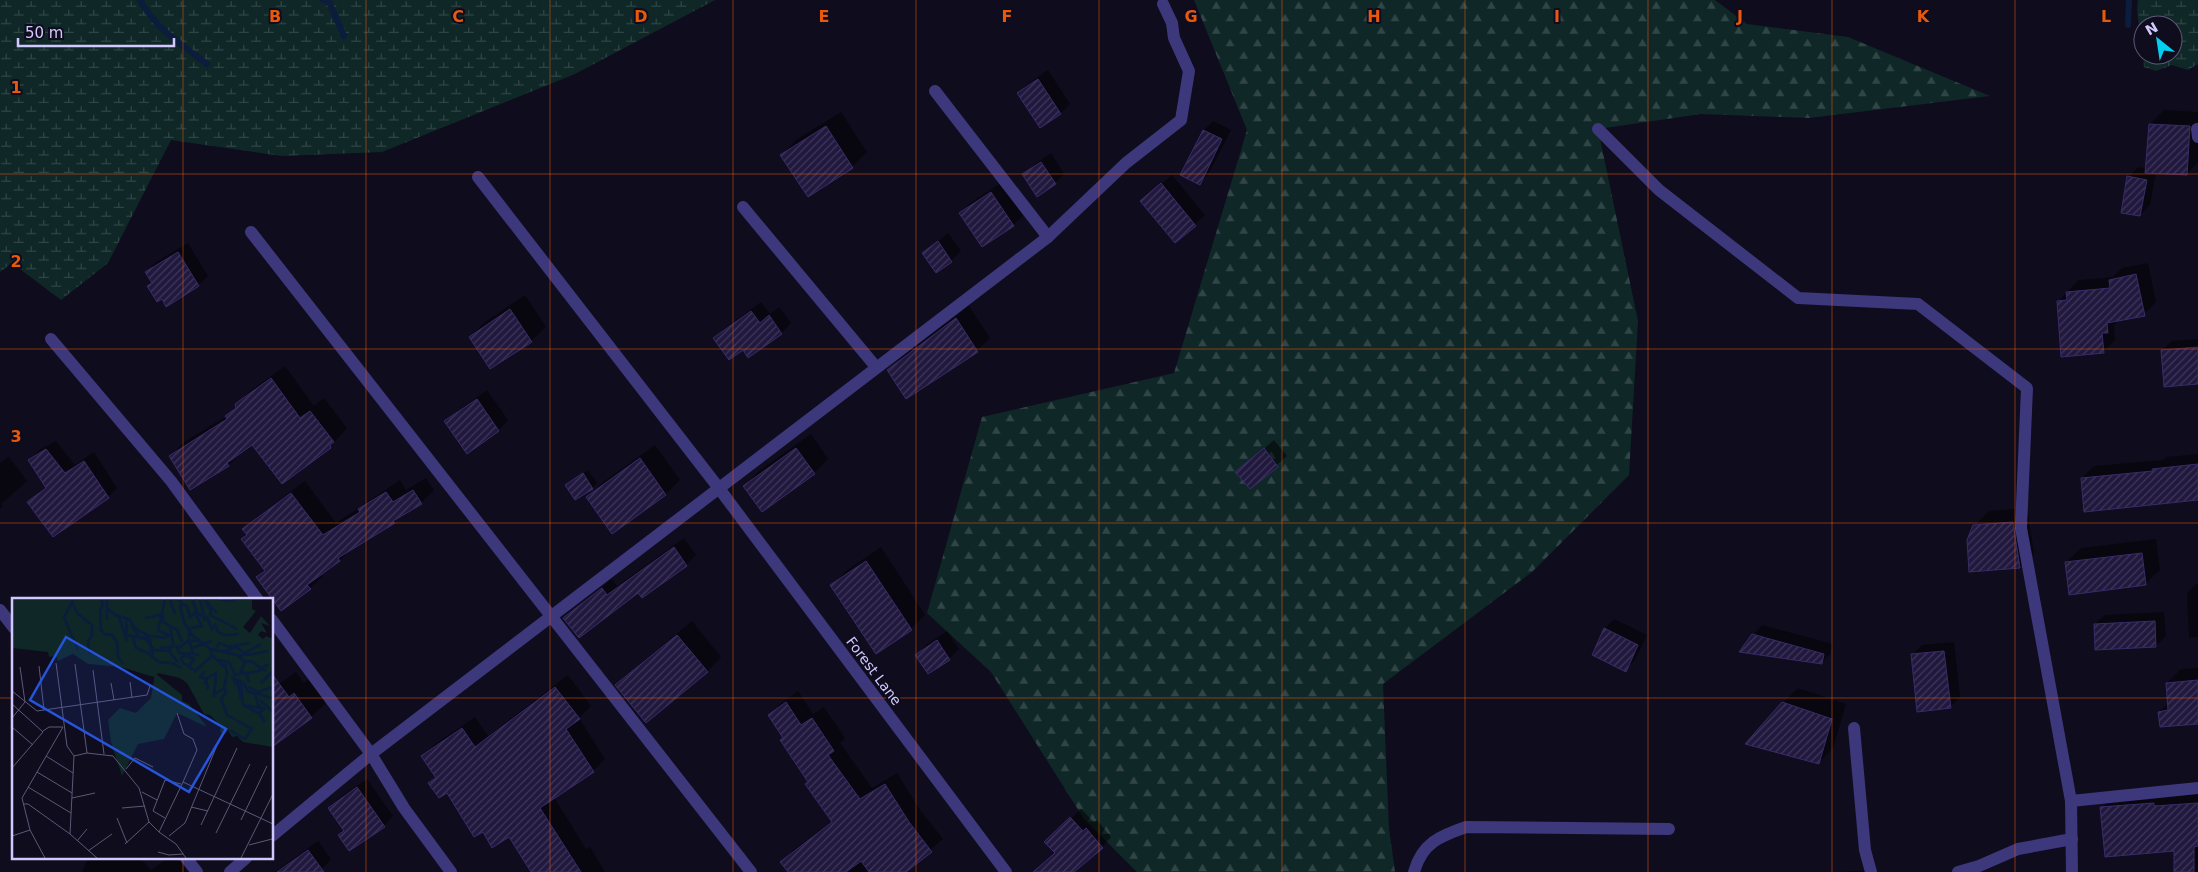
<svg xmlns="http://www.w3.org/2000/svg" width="2198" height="872" viewBox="0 0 2198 872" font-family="'DejaVu Sans',sans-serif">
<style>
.forest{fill:url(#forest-firs)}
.wetland{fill:url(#wetland-marsh)}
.shadow{fill:#0007}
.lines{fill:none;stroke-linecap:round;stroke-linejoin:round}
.stream{stroke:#0b1c3d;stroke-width:6}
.building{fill:url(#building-hatch);stroke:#392b69}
.minor{stroke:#3d377c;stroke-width:12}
.grid{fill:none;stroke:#e8590c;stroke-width:1;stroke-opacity:0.55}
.labels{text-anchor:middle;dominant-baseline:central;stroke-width:4;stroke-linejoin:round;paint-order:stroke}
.street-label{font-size:14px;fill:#d1c9fe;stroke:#0f0c1d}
.inset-river{fill:none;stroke:#0b1c3d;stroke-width:2.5}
.inset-road{fill:none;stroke:#5d5877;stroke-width:1}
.view{fill:#2654da;fill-opacity:0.15;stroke:#2654da;stroke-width:2.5}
.inset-edge{fill:none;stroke:#d1c9fe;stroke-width:2.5}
.grid-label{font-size:16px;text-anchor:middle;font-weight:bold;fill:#e8590c;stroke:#0f0c1d;stroke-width:4;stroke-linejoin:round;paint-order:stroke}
</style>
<defs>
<pattern id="forest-firs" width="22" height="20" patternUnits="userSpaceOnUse" patternTransform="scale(1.25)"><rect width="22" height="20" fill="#0f2727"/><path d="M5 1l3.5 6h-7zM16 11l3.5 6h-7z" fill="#314547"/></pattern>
<pattern id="wetland-marsh" width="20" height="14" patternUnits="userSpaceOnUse" patternTransform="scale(1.25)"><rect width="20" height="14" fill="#0f2727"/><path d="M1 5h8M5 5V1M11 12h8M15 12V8" fill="none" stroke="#314547"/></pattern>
<pattern id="building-hatch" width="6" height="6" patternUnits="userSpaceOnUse" patternTransform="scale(1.25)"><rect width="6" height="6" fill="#21183e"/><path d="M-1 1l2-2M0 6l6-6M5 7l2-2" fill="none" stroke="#40385b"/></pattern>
</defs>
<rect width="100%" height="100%" fill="#0f0c1d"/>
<polygon class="forest" points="1194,0 1715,0 1747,24 1848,37 1990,96 1809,118 1701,114 1598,129 1638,321 1629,475 1532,572 1383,684 1389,829 1395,872 1137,872 1084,819 991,672 927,613 982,417 1174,373 1247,130"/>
<g class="wetland">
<polygon points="0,0 715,0 575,74 382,152 281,156 171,140 108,263 61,300 12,263 0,272"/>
<path d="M 2138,0 L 2198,0 L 2198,64 L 2188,70 L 2172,65 L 2156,71 L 2144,67 L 2143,55 L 2173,55 L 2173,25 L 2143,25 L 2143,50 C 2142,34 2135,16 2138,0 Z"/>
</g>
<g class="shadow">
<polygon points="1048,70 1070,104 1060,114 1018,93 1028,84"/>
<polygon points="2164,110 2198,112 2198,162 2187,174 2156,172 2150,205 2140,215 2129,177 2138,167 2147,169 2150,124"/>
<polygon points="841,112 867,152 852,167 808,195 782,155 796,140"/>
<polygon points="1213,121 1231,130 1209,173 1200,183 1204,130"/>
<polygon points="1051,153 1064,174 1055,183 1024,175 1034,165"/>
<polygon points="1172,175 1205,215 1175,242 1141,201"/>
<polygon points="1001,183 1023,216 1013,225 961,213 970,203"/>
<polygon points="948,233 961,251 951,261 923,253"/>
<polygon points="188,243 208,276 198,285 162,297 149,286 153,282 146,272 156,262"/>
<polygon points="2148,263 2156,302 2144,314 2120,320 2114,325 2115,340 2103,352 2058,301 2079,280 2113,277 2122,268"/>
<polygon points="525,295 546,327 531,341 470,337 485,322"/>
<polygon points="761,302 770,314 779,307 791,323 782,333 749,356 743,349 715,338 724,329"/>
<polygon points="969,306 990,338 977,351 907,398 889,370 901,358"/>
<polygon points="2198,339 2198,383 2162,350 2172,341"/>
<polygon points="285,366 314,406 324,398 347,428 330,447 252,443 228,466 170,456 184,442 227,416 250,391"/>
<polygon points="487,390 508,420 499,430 468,452 446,422 456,412"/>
<polygon points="811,434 828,459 814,473 745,486 759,471"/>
<polygon points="1274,440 1287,456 1250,488 1237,472"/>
<polygon points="56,441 75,465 94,452 117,488 108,497 28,502 47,486 30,460 39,450"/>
<polygon points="655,445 680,480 666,494 613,532 587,497 602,483"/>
<polygon points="2198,454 2198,498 2082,478 2094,466 2163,460 2166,457"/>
<polygon points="9,457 27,481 1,504 3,506 0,509 0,463"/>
<polygon points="588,470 597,483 592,488 567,485"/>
<polygon points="426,478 434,490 421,503 401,515 394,522 353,547 340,560 321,574 323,576 310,588 258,577 265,570 244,529 257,517 305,481 336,523 400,480 406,490"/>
<polygon points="2027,508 2034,553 2020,567 1974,526 1989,511"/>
<polygon points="684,538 696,555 686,565 642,597 638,591 564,618 612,579 617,586"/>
<polygon points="2156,539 2160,570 2145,584 2066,562 2081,548"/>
<polygon points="881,547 925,615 911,629 832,585 846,571"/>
<polygon points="2196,584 2198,584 2198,637 2189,638 2187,594"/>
<polygon points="2164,612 2166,636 2156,646 2095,624 2105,615"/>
<polygon points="1614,619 1647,635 1635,660 1625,670 1605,628"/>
<polygon points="692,621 721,657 707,672 617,685 632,671"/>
<polygon points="1762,625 1833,644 1831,653 1822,663 1753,635"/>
<polygon points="947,631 959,649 949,659 917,655 926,645"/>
<polygon points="1954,642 1960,697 1950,707 1912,655 1922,645"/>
<polygon points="2198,668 2198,722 2159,712 2169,703 2167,683 2181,669"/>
<polygon points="296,672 304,683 309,679 326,703 311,717 272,689"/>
<polygon points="568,675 591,706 579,718 605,759 593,771 554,797 586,849 590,847 605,872 532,872 509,836 483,830 447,791 430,783 437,776 423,756 435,744 475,717 488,736"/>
<polygon points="1798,688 1846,704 1833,748 1819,763 1783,703"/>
<polygon points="798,691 813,714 824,707 845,738 840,743 872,788 897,773 920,810 943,839 904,872 789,872 782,862 793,850 832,821 769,715 781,703"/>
<polygon points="367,779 393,816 384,826 345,830 329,808 339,798"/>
<polygon points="2198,792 2198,872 2176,872 2176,850 2102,808 2114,795"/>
<polygon points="1081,809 1094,822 1097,820 1111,837 1102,847 1064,872 1035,872 1056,852 1055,833"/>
<polygon points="318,841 331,859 322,869 317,872 275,872"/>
<polygon points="88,858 140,858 151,870 168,858 178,858 187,872 82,872"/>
<polygon points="1873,870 1873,872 1840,872"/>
</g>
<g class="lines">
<g class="stream">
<path d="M 140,0 C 156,29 181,44 207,64"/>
<polyline points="323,0 329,2 344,36"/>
<polyline points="2128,25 2129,0"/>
</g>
</g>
<g class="building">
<polygon points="1038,79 1061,114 1040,128 1017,93"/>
<polygon points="2149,124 2190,126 2187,175 2145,173"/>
<polygon points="826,126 853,168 808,197 780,155"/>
<polygon points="1203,130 1222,139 1200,185 1180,175"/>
<polygon points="1041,162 1056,184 1037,197 1022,174"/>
<polygon points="2127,176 2147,180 2140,216 2121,213"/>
<polygon points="1161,183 1196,226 1175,243 1140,201"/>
<polygon points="991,192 1014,226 982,247 959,213"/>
<polygon points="938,241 952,262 936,273 922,253"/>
<polygon points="178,252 199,286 166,307 162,299 157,302 147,286 152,283 145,272"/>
<polygon points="2136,274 2145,316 2107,323 2108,333 2102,333 2104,353 2061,357 2057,301 2067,300 2066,292 2110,288 2109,280"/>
<polygon points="510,309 532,342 490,369 469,337"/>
<polygon points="751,311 760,323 769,315 782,334 748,358 743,350 729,360 713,338"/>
<polygon points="956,318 978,352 906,399 887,370"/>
<polygon points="2198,347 2198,384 2164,387 2161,350"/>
<polygon points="271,378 300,418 310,411 334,442 330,445 331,448 282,484 252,445 227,463 229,466 190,490 169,456 227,419 225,416 236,408 235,404"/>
<polygon points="477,399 499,431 467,454 444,421"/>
<polygon points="796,448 815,474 762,512 743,486"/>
<polygon points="1264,448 1278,467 1250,489 1235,472"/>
<polygon points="46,449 65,473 84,461 109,498 53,537 27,502 46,488 28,460"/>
<polygon points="640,458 666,495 612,534 586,497"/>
<polygon points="2198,464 2198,500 2084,512 2081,478 2153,471 2152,469"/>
<polygon points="583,473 593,489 575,500 565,485"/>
<polygon points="413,490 422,504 393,521 395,523 338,558 340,561 307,585 311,589 281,611 256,577 265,571 241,539 247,535 242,529 291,493 323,535 360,512 358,509 386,492 393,502"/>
<polygon points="2013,522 2020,568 1969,572 1967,540 1973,525"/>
<polygon points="674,547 687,566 642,598 638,593 579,638 563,618 602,588 607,595"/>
<polygon points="2142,553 2146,585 2069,595 2065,562"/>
<polygon points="866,561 912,630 876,654 830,585"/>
<polygon points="2155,621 2156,647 2095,650 2094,624"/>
<polygon points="1604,628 1638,645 1626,672 1592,655"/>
<polygon points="1752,634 1824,654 1822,664 1739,652"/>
<polygon points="677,635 708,672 646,723 615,685"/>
<polygon points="937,640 950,660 928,674 915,655"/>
<polygon points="1944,651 1951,708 1917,712 1911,654"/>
<polygon points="272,674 289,697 294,693 312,718 272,747"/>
<polygon points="2198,680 2198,724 2160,727 2158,712 2168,710 2166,683"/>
<polygon points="555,687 580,719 566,729 594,772 540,808 581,872 531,872 509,837 492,848 483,832 474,837 447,793 439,798 428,783 436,778 421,756 462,728 475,747"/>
<polygon points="786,702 801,725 812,718 834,751 828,755 860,799 885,784 909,822 932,852 906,872 869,872 861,861 846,872 788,872 780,862 832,822 805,784 808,782 780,740 783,738 768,715"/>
<polygon points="1782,702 1832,719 1819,764 1745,744"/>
<polygon points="357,787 385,827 349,851 338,835 344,831 328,808"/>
<polygon points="2154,803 2154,806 2198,803 2198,846 2194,847 2194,872 2174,872 2174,851 2105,857 2100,807"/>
<polygon points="1070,817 1083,831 1086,828 1103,848 1074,872 1033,872 1055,853 1044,842"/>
<polygon points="308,850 324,872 277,872"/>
</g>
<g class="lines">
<g class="minor">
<polyline points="935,91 1048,237"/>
<polyline points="1598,129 1659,190 1798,298 1918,304 2027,388 2021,528 2071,801"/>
<polyline points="2197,129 2198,137"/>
<polyline points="478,177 718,487 1006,872"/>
<polyline points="743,207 876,367"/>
<polyline points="251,232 751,872"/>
<polyline points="51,339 171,481 258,600"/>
<polyline points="0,610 14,628"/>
<polyline points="272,620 371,754 404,808 451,872"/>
<polyline points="1854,728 1865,850 1871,872"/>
<polyline points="272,836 371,754 1048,237 1126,163 1181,120 1189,71 1174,38 1172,23 1163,4"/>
<polyline points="186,858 197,872"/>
<polyline points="230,872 246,858"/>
<path d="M 1414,872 C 1422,843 1440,836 1466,827 L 1669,829"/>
<polyline points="1958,872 1979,866 2018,849 2072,839"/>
<polyline points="2072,872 2071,801 2198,788"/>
</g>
</g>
<path class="grid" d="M 183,0 L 183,600M 366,0 L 366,872M 550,0 L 550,872M 733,0 L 733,872M 916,0 L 916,872M 1099,0 L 1099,872M 1282,0 L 1282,872M 1465,0 L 1465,872M 1648,0 L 1648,872M 1832,0 L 1832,872M 2015,0 L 2015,872M 0,174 L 2198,174M 0,349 L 2198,349M 0,523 L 2198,523M 0,698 L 14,698M 272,698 L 2198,698M 183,858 L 183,872"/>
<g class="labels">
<g class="street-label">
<text transform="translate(874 671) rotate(53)">Forest Lane</text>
</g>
</g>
<g transform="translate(12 598)">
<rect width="261" height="261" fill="#0f0c1d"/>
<path d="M 143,75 L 170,97 L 170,103 L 177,106 L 195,129 L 165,115 L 152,141 L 126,146 L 110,178 L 99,144 L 96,122 L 108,110 L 124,115 L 139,100 Z" fill="#0f2727"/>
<path d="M 0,1 L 240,2 L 240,11 L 244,13 L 231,29 L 238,35 L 249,18 L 258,28 L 249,25 L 255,35 L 249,33 L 246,37 L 251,41 L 254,38 L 261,41 L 261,149 L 231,144 L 225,138 L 220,139 L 216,132 L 213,136 L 208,134 L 209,128 L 198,117 L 192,116 L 175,85 L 168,80 L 146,75 L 142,79 L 109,69 L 76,66 L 61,56 L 46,63 L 44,58 L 37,59 L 36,54 L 0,50 Z" fill="#0f2727"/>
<path class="inset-river" d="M 62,1 L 52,19 L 66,52M 89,1 L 91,7 L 88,12 L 89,34M 95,1 L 95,22M 153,1 L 146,32 L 158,38M 158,1 L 163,16M 166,1 L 171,7 L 168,8 L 172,24 L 180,37 L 198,51 L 225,57 L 233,64 L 229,73 L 235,77 L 237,84M 180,1 L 186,16M 188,1 L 193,23M 192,1 L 199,12 L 198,17M 192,1 L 205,15M 206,1 L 223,3M 60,4 L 66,16 L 80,27 L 80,38 L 76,43 L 78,56M 171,7 L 175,8 L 178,19 L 183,15 L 195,19 L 200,31 L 203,27 L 206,34 L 212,37 L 227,36M 95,10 L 103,17 L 117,21 L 123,30 L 137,38M 148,17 L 151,17 L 151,24 L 158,28 L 161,45 L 157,53M 198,17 L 225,31M 107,19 L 115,43M 133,20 L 148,17M 114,22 L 115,37 L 139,42 L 138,48M 119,27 L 128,40 L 140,38 L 153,40 L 157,36M 88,29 L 92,36 L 100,37 L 105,44 L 106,59 L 111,66M 158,29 L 165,31 L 170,44M 178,30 L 190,28 L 184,17M 177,31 L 177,42 L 187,43M 121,40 L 124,50 L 136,55M 134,42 L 141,50 L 140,57M 139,49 L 139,52 L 157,53 L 166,64M 148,50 L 165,48 L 167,55 L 180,56M 180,50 L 200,43M 166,51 L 177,42 L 181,56 L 187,57M 204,51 L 207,45 L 217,49 L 237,45M 135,54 L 147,64 L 160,65 L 169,70M 211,54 L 224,49 L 235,57 L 256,53M 173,57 L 169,60 L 172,66 L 177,67M 225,57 L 230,57 L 249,46M 175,58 L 182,61 L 177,68 L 181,72M 201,58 L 211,68 L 213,66M 207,62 L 217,64 L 223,77 L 230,75M 233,64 L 239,63 L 254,73M 193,73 L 188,79 L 194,81 L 196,91M 182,74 L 200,58 L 198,51M 234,75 L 247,73 L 256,66M 225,81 L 229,101M 229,85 L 231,107 L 246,115M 249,85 L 261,73M 192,86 L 195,80 L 204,75 L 202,99M 224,87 L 221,80 L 232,85 L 235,93 L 243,96 L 246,107 L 252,111 L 247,115 L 253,124M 236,89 L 246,94 L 261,89M 212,90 L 214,94 L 209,101 L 215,117 L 240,131 L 233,141 L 218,132M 244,95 L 260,100 L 261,104M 203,96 L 212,90 L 215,75 L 213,66M 248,102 L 261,114M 232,107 L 251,111"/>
<path class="inset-road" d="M 44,65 L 55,148 L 62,158M 63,66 L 75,155M 27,68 L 32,112M 81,72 L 92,156M 118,84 L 120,100M 99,85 L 102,102M 0,93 L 25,113 L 135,97 L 138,88M 0,106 L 31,134 L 0,170M 165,115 L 172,136 L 181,141 L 185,152 L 171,184M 0,120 L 13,104 L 8,69M 0,129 L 21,147M 31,133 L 37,129 L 51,129 L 10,200 L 18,232 L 33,260M 34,158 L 61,175M 114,171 L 123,160 L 141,169M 25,174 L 60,195M 16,189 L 59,215M 130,194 L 145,202M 60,200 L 83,195M 11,206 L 16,206 L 58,236 L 62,158 L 75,155 L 101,158 L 127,190 L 137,224 L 147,234M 179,209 L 196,213M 110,210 L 133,208M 105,220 L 115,245M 153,220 L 141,213 L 153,182 L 169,186M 229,222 L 255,168M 189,227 L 225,150M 204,235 L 238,166M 58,236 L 85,260M 0,238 L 18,232M 157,238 L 173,225 L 208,140M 65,243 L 75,231M 113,246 L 137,224M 237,247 L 260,241M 76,253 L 100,236M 146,254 L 157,257 L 171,256M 174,260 L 164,246 L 147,234 L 171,184 L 261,226M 229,260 L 261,196"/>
<path class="view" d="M 54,39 L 214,131 L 177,194 L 18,102 Z"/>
<rect width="261" height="261" class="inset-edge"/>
</g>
<g class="grid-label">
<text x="275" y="22">B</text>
<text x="458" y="22">C</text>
<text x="641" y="22">D</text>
<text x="824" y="22">E</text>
<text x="1007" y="22">F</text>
<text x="1191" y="22">G</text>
<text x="1374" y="22">H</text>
<text x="1557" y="22">I</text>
<text x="1740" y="22">J</text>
<text x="1923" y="22">K</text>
<text x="2106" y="22">L</text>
<text x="16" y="93">1</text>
<text x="16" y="267">2</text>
<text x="16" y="442">3</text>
</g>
<g transform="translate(2158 40) rotate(330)"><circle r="24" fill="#0f0c1d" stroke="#5d5877"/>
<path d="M0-4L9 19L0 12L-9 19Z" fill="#03cff0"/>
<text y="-8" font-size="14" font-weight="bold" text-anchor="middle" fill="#d1c9fe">N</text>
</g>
<path d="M18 38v8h156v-8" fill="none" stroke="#d1c9fe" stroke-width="2.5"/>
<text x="25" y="38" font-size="15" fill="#d1c9fe" stroke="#0f0c1d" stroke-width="4" paint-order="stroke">50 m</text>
</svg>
